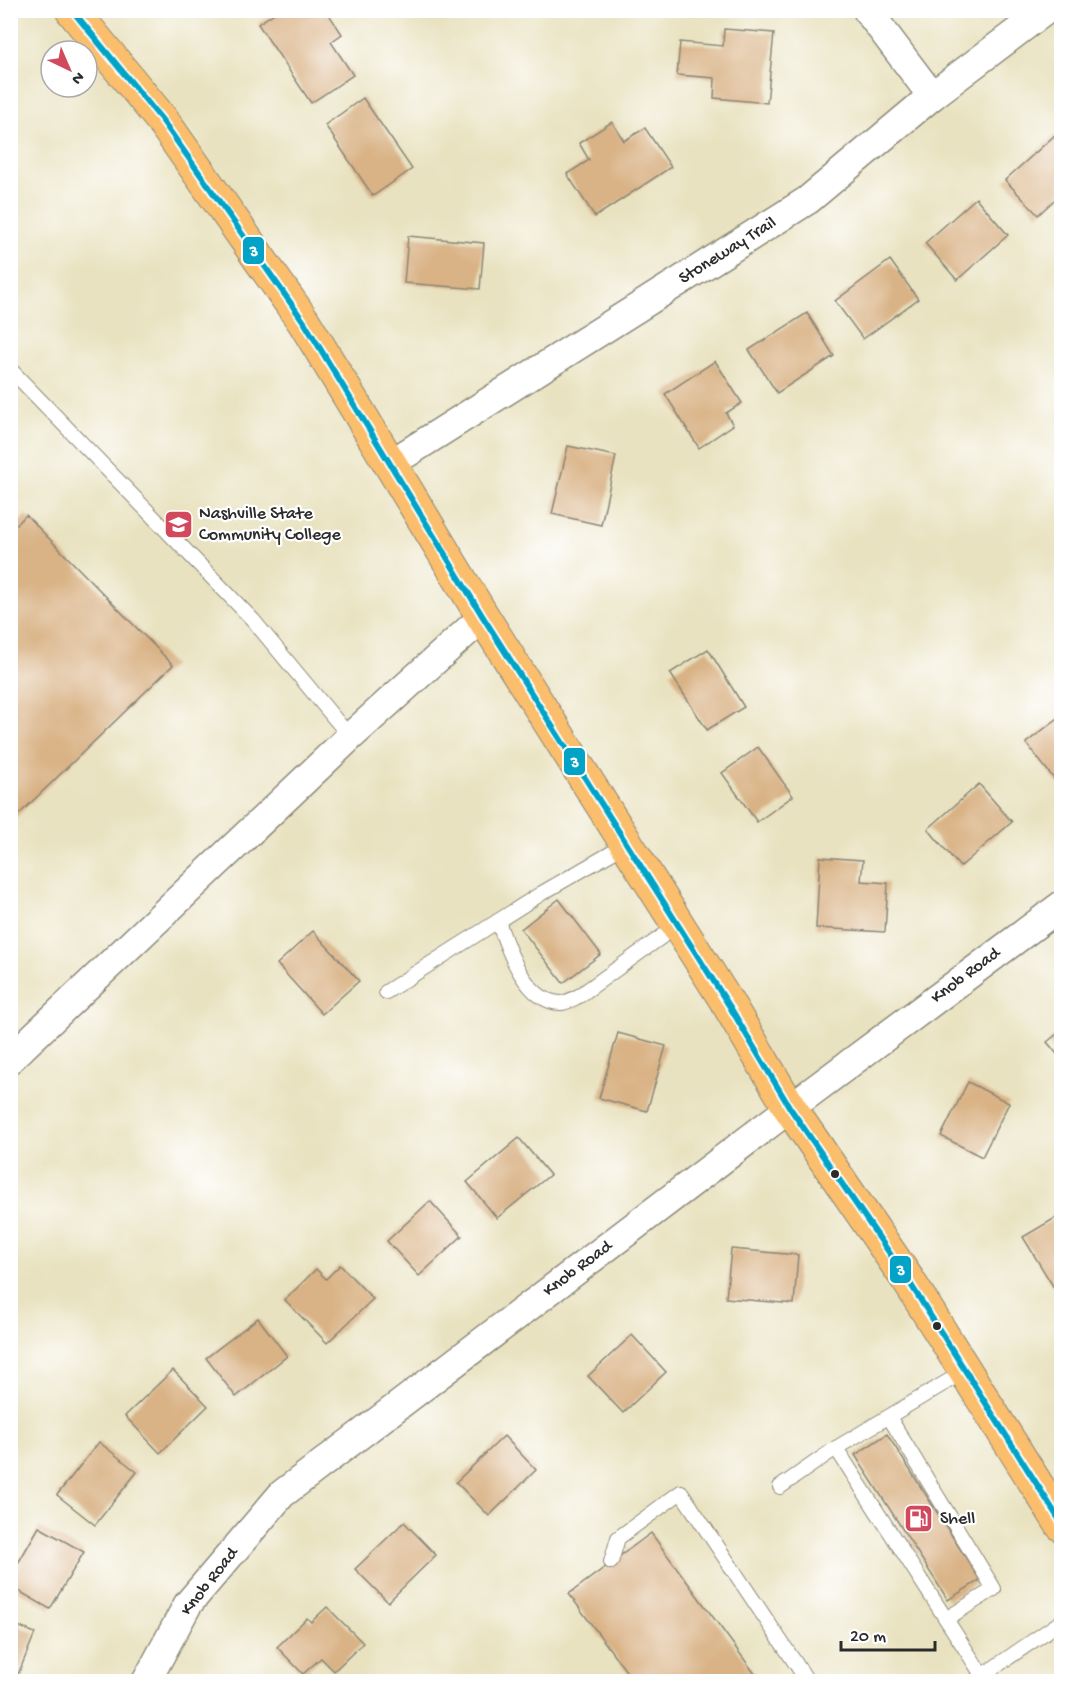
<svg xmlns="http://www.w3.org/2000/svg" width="1072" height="1692" viewBox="0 0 1072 1692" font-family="'Gochi Hand',sans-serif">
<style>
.building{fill:#d9b285}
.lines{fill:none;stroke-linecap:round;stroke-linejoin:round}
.service-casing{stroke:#8a8676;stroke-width:16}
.minor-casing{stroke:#8a8676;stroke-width:31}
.primary-casing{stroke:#8a8676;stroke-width:35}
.service{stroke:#fff;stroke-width:14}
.minor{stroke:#fff;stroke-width:28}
.primary{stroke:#fabe6d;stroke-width:33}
.bus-1-casing{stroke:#fff;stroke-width:10}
.bus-1{stroke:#02a3c6;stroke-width:6}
.bus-dot{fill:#2b2b2b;stroke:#fff;stroke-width:2}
.labels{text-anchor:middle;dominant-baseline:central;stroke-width:4.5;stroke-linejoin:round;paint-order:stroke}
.street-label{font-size:18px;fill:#2b2b2b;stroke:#fff}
.poi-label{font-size:18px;fill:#2b2b2b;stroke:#fff;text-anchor:start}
.line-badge{stroke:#fff;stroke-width:2}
.badge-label{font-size:16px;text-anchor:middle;font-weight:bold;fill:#fff}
</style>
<rect width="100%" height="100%" fill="#fff"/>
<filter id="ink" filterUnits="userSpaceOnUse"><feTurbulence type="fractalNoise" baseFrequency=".0167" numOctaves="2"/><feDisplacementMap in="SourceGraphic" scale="12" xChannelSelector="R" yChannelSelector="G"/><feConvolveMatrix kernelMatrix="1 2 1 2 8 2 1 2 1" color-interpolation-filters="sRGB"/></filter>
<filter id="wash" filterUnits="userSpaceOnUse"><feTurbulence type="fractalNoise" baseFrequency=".008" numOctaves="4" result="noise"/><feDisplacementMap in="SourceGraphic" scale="24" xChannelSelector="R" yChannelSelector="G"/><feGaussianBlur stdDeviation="1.35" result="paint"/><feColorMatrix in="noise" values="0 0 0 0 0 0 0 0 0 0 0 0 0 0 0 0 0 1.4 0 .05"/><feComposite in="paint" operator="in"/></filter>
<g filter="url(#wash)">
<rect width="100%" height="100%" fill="#e9e2c0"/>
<g id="blocks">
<g class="building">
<polygon points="279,10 326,10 342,34 331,42 353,75 311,103 258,24"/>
<polygon points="724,29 774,33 767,103 714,98 715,78 677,75 680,42 723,46"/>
<polygon points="363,98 412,169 373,196 325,125"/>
<polygon points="612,122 624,141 645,128 671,167 595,217 567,174 589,160 579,143"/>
<polygon points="1055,135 1062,141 1062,193 1038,215 1005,180"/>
<polygon points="976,198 1008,235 957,280 925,243"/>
<polygon points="408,236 484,243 480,289 404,283"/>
<polygon points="890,260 918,299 863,339 835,301"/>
<polygon points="807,313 834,356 777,393 749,350"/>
<polygon points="715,361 742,403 726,413 733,425 699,448 665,394"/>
<polygon points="568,446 616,456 601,525 552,514"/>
<polygon points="26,515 173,665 10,823 10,531"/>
<polygon points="708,649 744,707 707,730 670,673"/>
<polygon points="1062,715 1062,781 1058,784 1026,743"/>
<polygon points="758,747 793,796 757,822 722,773"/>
<polygon points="979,784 1012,822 960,867 928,829"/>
<polygon points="820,857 863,860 861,881 888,883 885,932 816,928"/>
<polygon points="559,899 601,954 563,983 521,929"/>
<polygon points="313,931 359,981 322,1014 277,964"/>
<polygon points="1062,1030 1062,1060 1047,1042"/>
<polygon points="618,1033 666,1046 647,1111 599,1098"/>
<polygon points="968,1082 1009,1103 982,1157 941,1136"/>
<polygon points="519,1138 550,1175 497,1218 467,1182"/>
<polygon points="430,1201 462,1236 419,1276 387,1241"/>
<polygon points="1062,1214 1062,1295 1059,1296 1023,1237"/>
<polygon points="731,1249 798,1255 794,1304 726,1298"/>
<polygon points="340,1265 373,1299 327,1343 285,1300 316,1269 326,1279"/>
<polygon points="258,1318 287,1356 236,1397 206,1358"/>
<polygon points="632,1335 666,1372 623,1413 588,1376"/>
<polygon points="173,1370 208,1406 160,1453 125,1416"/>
<polygon points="887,1434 980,1580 948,1600 855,1455"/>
<polygon points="504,1436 536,1470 489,1516 456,1482"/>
<polygon points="99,1442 137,1472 95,1525 57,1495"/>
<polygon points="404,1522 436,1555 388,1602 355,1569"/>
<polygon points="39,1527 84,1552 50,1609 10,1586 10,1577"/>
<polygon points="651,1533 761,1682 634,1682 569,1594"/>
<polygon points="327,1607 363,1643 334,1671 321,1658 303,1674 277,1647 307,1618 311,1622"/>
<polygon points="10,1623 35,1633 15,1682 10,1682"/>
</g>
</g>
</g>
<g filter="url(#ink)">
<use href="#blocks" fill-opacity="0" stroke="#8a8676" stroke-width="1.5"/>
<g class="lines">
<defs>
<g id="service">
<polyline points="10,369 253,620 350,737"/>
<path d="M 498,921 C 507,948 526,1003 561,1003 C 567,1003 574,998 579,996 L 678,925"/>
<polyline points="386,992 542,893 627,844"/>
<polyline points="965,1371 836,1448 982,1675"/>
<polyline points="889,1417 994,1589 946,1619"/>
<polyline points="780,1487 836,1448"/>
<polyline points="611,1562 618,1538 681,1492 808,1682"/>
<polyline points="973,1682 1062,1621"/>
</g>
<g id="minor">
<polyline points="867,10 932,96"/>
<polyline points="390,464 808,200 932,96 1046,10"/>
<polyline points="10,1059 350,737 483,617"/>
<polyline points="146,1682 188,1604 282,1494 790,1108 1062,905"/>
</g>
<polyline id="primary" points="72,10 162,120 304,322 483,617 730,1007 790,1108 908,1280 1062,1525"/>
</defs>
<use href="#service" class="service-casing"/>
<use href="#minor" class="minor-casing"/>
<use href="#primary" class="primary-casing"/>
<use href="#service" class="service"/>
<use href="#minor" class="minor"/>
<use href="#primary" class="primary"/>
<defs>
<polyline id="bus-1" points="72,10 162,120 304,322 483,617 730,1007 790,1108 908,1280 1062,1524"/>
</defs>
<use href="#bus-1" class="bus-1-casing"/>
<use href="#bus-1" class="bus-1"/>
</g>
</g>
<defs>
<symbol id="university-square" viewBox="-11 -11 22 22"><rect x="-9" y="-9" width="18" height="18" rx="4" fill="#d1495b" stroke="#fff"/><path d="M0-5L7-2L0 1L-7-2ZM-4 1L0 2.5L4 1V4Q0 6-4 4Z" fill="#fff"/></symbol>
<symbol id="fuel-square" viewBox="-11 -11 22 22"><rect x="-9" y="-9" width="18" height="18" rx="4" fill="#d1495b" stroke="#fff"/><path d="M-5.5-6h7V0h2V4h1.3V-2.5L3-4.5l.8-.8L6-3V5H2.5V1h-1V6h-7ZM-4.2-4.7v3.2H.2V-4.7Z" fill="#fff"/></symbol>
</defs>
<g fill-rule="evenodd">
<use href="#university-square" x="162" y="508" width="33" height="33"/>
<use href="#fuel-square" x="902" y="1502" width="33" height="33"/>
</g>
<g class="bus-dot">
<circle cx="835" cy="1174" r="5"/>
<circle cx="937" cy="1326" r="5"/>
</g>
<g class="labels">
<g class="street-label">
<text transform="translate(728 251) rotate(-32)">Stoneway Trail</text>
<text transform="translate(966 976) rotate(-37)">Knob Road</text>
<text transform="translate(578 1269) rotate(-37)">Knob Road</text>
<text transform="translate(210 1582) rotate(-52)">Knob Road</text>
</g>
<g class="poi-label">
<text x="199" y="514">Nashville State<tspan x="199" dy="21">Community College</tspan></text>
<text x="940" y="1519">Shell</text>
</g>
</g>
<g class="line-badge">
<rect x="242" y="236" width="23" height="29" rx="6" fill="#02a3c6"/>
<rect x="563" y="747" width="23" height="29" rx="6" fill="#02a3c6"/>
<rect x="889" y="1255" width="23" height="29" rx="6" fill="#02a3c6"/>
</g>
<g class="badge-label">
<text x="254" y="256">3</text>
<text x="575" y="767">3</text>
<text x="901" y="1275">3</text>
</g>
<rect width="1072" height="1692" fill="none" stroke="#fff" stroke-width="36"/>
<g transform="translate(69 69) rotate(136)"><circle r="28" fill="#ffffff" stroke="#aaaaaa" stroke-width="1.5"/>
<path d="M0-4.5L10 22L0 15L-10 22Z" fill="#d1495b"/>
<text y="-9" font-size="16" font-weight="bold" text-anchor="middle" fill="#2b2b2b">N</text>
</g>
<path d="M841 1641v9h94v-9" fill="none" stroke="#2b2b2b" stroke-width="3"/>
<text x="850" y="1641" font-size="18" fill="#2b2b2b" stroke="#ffffff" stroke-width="4.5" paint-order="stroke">20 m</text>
</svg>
